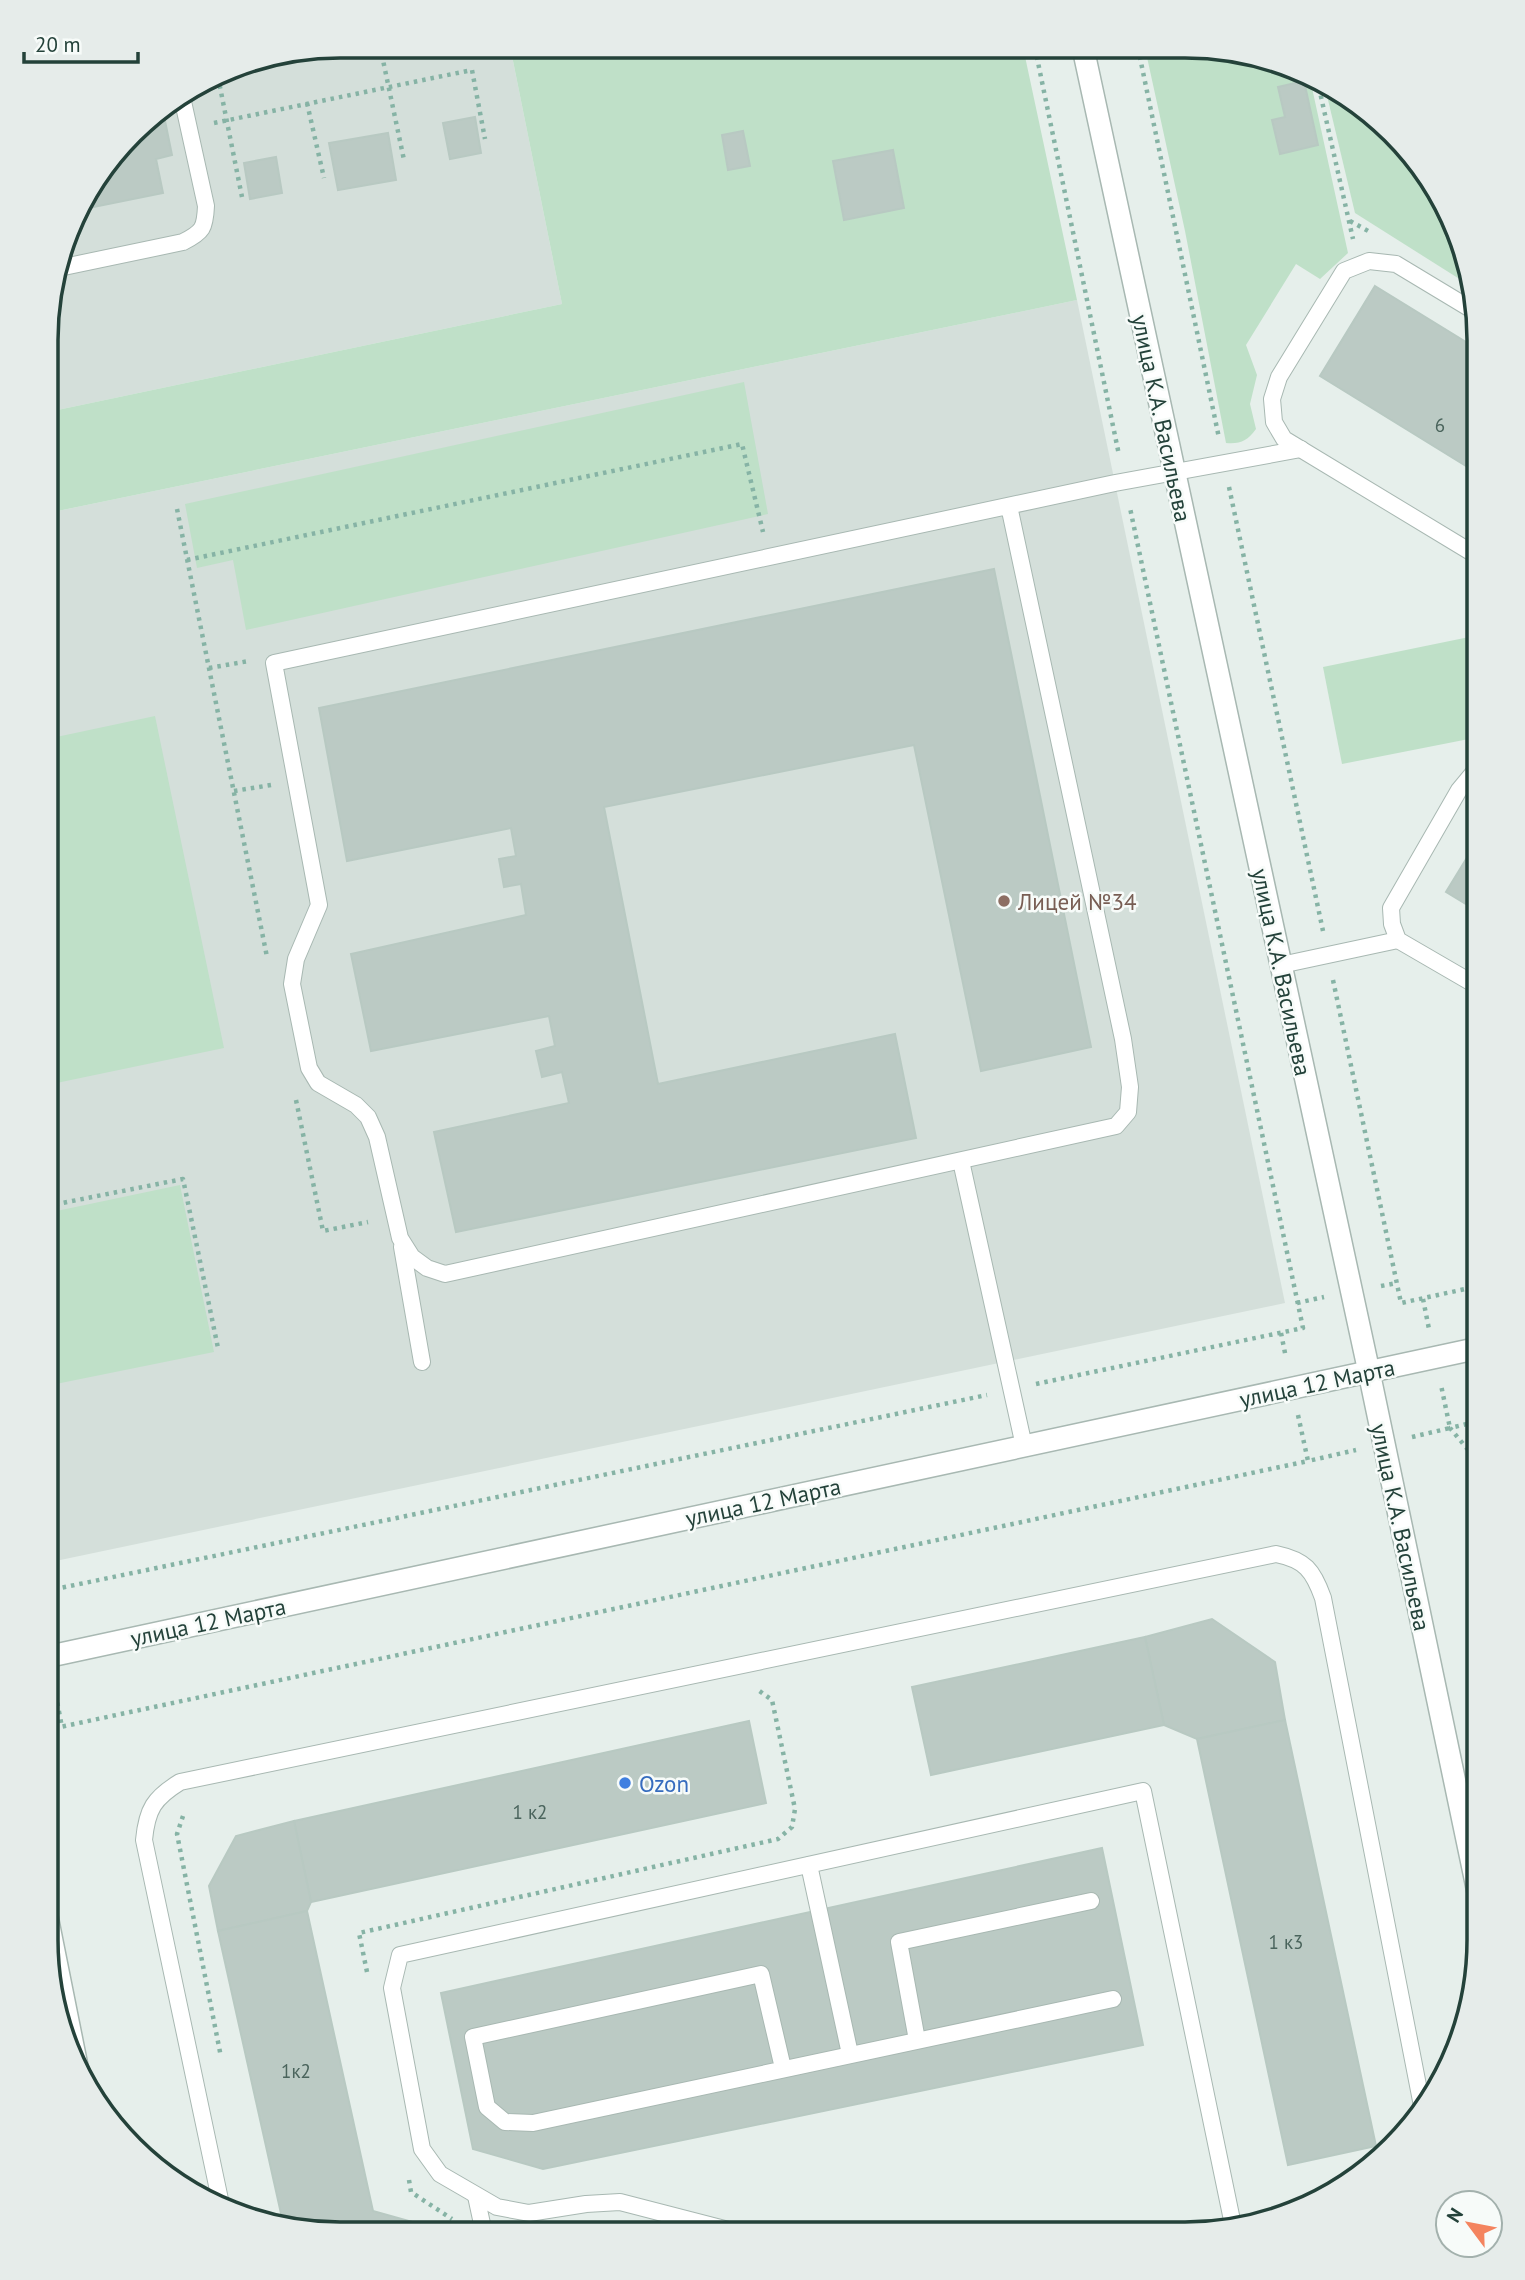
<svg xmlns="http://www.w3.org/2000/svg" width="1525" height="2280" viewBox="0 0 1525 2280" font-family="'PT Sans',sans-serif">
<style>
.built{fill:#d4dfda}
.green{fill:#bfe0c8}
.building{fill:#bbcac4;stroke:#b8c9c2;stroke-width:2}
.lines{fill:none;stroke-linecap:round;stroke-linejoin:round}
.lane-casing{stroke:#a8b8b2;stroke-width:18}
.street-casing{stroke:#a8b8b2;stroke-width:24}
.path{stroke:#86b3a5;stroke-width:4.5;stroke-dasharray:3.5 5;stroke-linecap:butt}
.lane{stroke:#fff;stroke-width:16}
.street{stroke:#fff;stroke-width:21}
.education-dot{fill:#8d6e63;stroke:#f7fbf9;stroke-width:2.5}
.shop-dot{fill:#3f7fe0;stroke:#f7fbf9;stroke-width:2.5}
.labels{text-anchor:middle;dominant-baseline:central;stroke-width:5;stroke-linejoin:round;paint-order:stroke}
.number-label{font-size:19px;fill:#4a645c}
.street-label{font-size:23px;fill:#24423a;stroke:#f7fbf9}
.education-label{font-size:23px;fill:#785e54;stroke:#f7fbf9;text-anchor:start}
.shop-label{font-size:23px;fill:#366cbe;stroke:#f7fbf9;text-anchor:start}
.rim{fill:none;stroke:#24423a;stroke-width:3.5}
</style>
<rect width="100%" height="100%" fill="#e6efeb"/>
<g class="built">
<polygon points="340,46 510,46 562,304 48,412 48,301 85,193 146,118 245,61"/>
<polygon points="1077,300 1285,1303 46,1563 48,513"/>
</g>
<g class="green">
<polygon points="510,46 1023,47 1077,300 48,513 48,412 562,304"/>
<path d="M 1145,48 L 1224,48 L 1298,68 L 1309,74 L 1348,253 L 1320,279 L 1296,264 L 1246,345 L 1257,375 L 1250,404 L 1256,429 C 1247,441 1241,444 1226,443 L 1185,231 Z"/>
<polygon points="1324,83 1364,106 1418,160 1457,227 1469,285 1355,213"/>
<polygon points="744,382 768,514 246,630 233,560 197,568 185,504"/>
<polygon points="1479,635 1479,737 1342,764 1323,667"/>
<polygon points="155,716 224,1048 47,1085 47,739"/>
<polygon points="180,1185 214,1352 46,1386 47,1213"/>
</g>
<g class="building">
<polygon points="340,46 366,46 366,49 308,60 307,51"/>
<polygon points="1304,81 1318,145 1280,154 1272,120 1285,117 1278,87"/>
<polygon points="149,116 150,119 164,116 172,155 156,159 163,193 79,210 85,193"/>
<polygon points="475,117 481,153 450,159 443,123"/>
<polygon points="743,131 750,166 728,170 722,135"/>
<polygon points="388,133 396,180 338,190 329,143"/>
<polygon points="893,150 904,208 844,220 833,161"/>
<polygon points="276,157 282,193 250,199 244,163"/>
<polygon points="1375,286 1479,350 1479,474 1320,376"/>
<polygon points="994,569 1091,1047 981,1071 914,745 604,807 658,1084 895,1034 916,1138 456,1232 434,1132 569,1103 562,1072 542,1077 536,1051 555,1046 549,1016 371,1051 351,954 526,915 521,884 504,887 499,859 516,856 511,828 347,861 319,708"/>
<polygon points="1479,838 1479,912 1446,892"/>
<polygon points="1212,1619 1275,1662 1285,1720 1197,1739 1164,1725 1145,1637"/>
<polygon points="1145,1637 1164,1725 931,1775 912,1687"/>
<polygon points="1285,1720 1376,2146 1288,2165 1197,1739"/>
<polygon points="749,1721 766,1803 311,1902 294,1821"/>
<polygon points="294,1821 311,1902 307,1911 218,1931 209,1886 236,1836"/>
<polygon points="1102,1848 1143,2045 543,2169 473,2149 441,1993"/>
<polygon points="307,1911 373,2211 448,2232 302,2232 284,2227 218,1931"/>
</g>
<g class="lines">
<defs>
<g id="lane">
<path d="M 59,268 L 183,242 C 203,232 205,228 206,206 L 182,97"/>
<polyline points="1474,311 1396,264 1369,261 1344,271 1279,377 1272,399 1274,422 1284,439 1479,557"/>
<polyline points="1009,506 1123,1039 1130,1087 1128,1112 1116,1126 445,1274 427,1268 412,1257 400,1238 377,1137 368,1117 356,1105 318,1083 309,1068 292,984 296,959 319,905 274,663 1115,483 1301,449"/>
<polyline points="1281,965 1398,940"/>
<polyline points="1479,987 1398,940 1392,924 1391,908 1459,790 1479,766"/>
<polyline points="961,1161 1024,1446"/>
<polyline points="402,1247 422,1362"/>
<polyline points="809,1865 850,2054"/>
<polyline points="917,2040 899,1942 1091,1901"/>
<polyline points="783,2068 761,1974 473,2037 487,2107 505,2122 533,2123 1113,1999"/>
<polyline points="476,2196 484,2233"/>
<path d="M 222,2209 L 144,1840 C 147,1809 154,1798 180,1782 L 1276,1554 C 1305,1560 1313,1570 1323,1598 L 1423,2111"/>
<polyline points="740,2233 620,2202 586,2204 529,2213 497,2207 440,2174 422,2149 392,1988 400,1955 1143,1791 1233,2225"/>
</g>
<g id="street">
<polyline points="1083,48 1369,1372 1479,1897"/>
<polyline points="46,1657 1479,1348"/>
<polyline points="46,1911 78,2071"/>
</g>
</defs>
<use href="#lane" class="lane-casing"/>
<use href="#street" class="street-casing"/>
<g class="path">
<polyline points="380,46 404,160"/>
<polyline points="1035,48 1119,455"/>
<polyline points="1138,48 1219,438"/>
<polyline points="218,77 242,197"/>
<polyline points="1317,79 1353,239"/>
<polyline points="307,103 324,178"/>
<polyline points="214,123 472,70 485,139"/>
<polyline points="1350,221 1370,232"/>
<polyline points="1229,487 1323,931"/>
<polyline points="177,509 267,957"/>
<polyline points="187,560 742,444 763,532"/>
<polyline points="209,668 249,661"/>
<polyline points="234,791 271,785"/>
<polyline points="1333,980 1401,1303 1479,1286"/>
<polyline points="296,1100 323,1231 368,1222"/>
<polyline points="47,1206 183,1179 218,1348"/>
<polyline points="1381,1286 1397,1283"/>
<polyline points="1423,1299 1429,1329"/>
<polyline points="1297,1303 1324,1297"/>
<polyline points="1281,1333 1286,1358"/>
<polyline points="1036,1384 1303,1328 1130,508"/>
<polyline points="1298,1415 1308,1461 1356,1450"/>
<polyline points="1412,1437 1450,1428 1441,1385"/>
<polyline points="1479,1463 1450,1428 1479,1421"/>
<polyline points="46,1591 987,1395"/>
<polyline points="54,1686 62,1727"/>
<polyline points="46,1730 1308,1461"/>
<polyline points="183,1816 177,1834 221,2057"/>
<polyline points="367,1972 359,1933 778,1839 792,1827 795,1809 772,1700 758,1690"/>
<polyline points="409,2180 411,2192 452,2219"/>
</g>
<use href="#lane" class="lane"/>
<use href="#street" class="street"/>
</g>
<circle class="education-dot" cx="1004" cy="901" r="7"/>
<circle class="shop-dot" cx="625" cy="1783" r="7"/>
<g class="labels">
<g class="number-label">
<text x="1440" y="425">6</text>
<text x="530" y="1812">1 к2</text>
<text x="1286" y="1942">1 к3</text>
<text x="296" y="2071">1к2</text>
</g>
<g class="street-label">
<text transform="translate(1162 418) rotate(78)">улица К.А. Васильева</text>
<text transform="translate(1282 972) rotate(78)">улица К.А. Васильева</text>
<text transform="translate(1317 1383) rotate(-12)">улица 12 Марта</text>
<text transform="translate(763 1502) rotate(-12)">улица 12 Марта</text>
<text transform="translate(1401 1527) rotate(78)">улица К.А. Васильева</text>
<text transform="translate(208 1622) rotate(-12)">улица 12 Марта</text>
</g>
<g class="education-label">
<text x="1018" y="901">Лицей №34</text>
</g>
<g class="shop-label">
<text x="639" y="1783">Ozon</text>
</g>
</g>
<path d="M0 0H1525V2280H0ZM340 58H1185A282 282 0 0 1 1467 340V1940A282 282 0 0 1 1185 2222H340A282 282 0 0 1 58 1940V340A282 282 0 0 1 340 58Z" fill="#e6ecea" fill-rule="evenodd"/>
<path class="rim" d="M340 58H1185A282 282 0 0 1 1467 340V1940A282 282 0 0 1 1185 2222H340A282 282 0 0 1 58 1940V340A282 282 0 0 1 340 58Z"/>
<g transform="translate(1469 2224) rotate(302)"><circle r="33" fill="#f7fbf9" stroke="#a3b1ad" stroke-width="2"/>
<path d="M0-5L12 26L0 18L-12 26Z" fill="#f4845f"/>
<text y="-10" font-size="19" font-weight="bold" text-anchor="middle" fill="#24423a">N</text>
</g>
<path d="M24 52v10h114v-10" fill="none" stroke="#24423a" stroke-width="3.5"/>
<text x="35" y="52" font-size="21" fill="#24423a" stroke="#f7fbf9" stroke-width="5" paint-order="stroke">20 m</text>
</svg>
